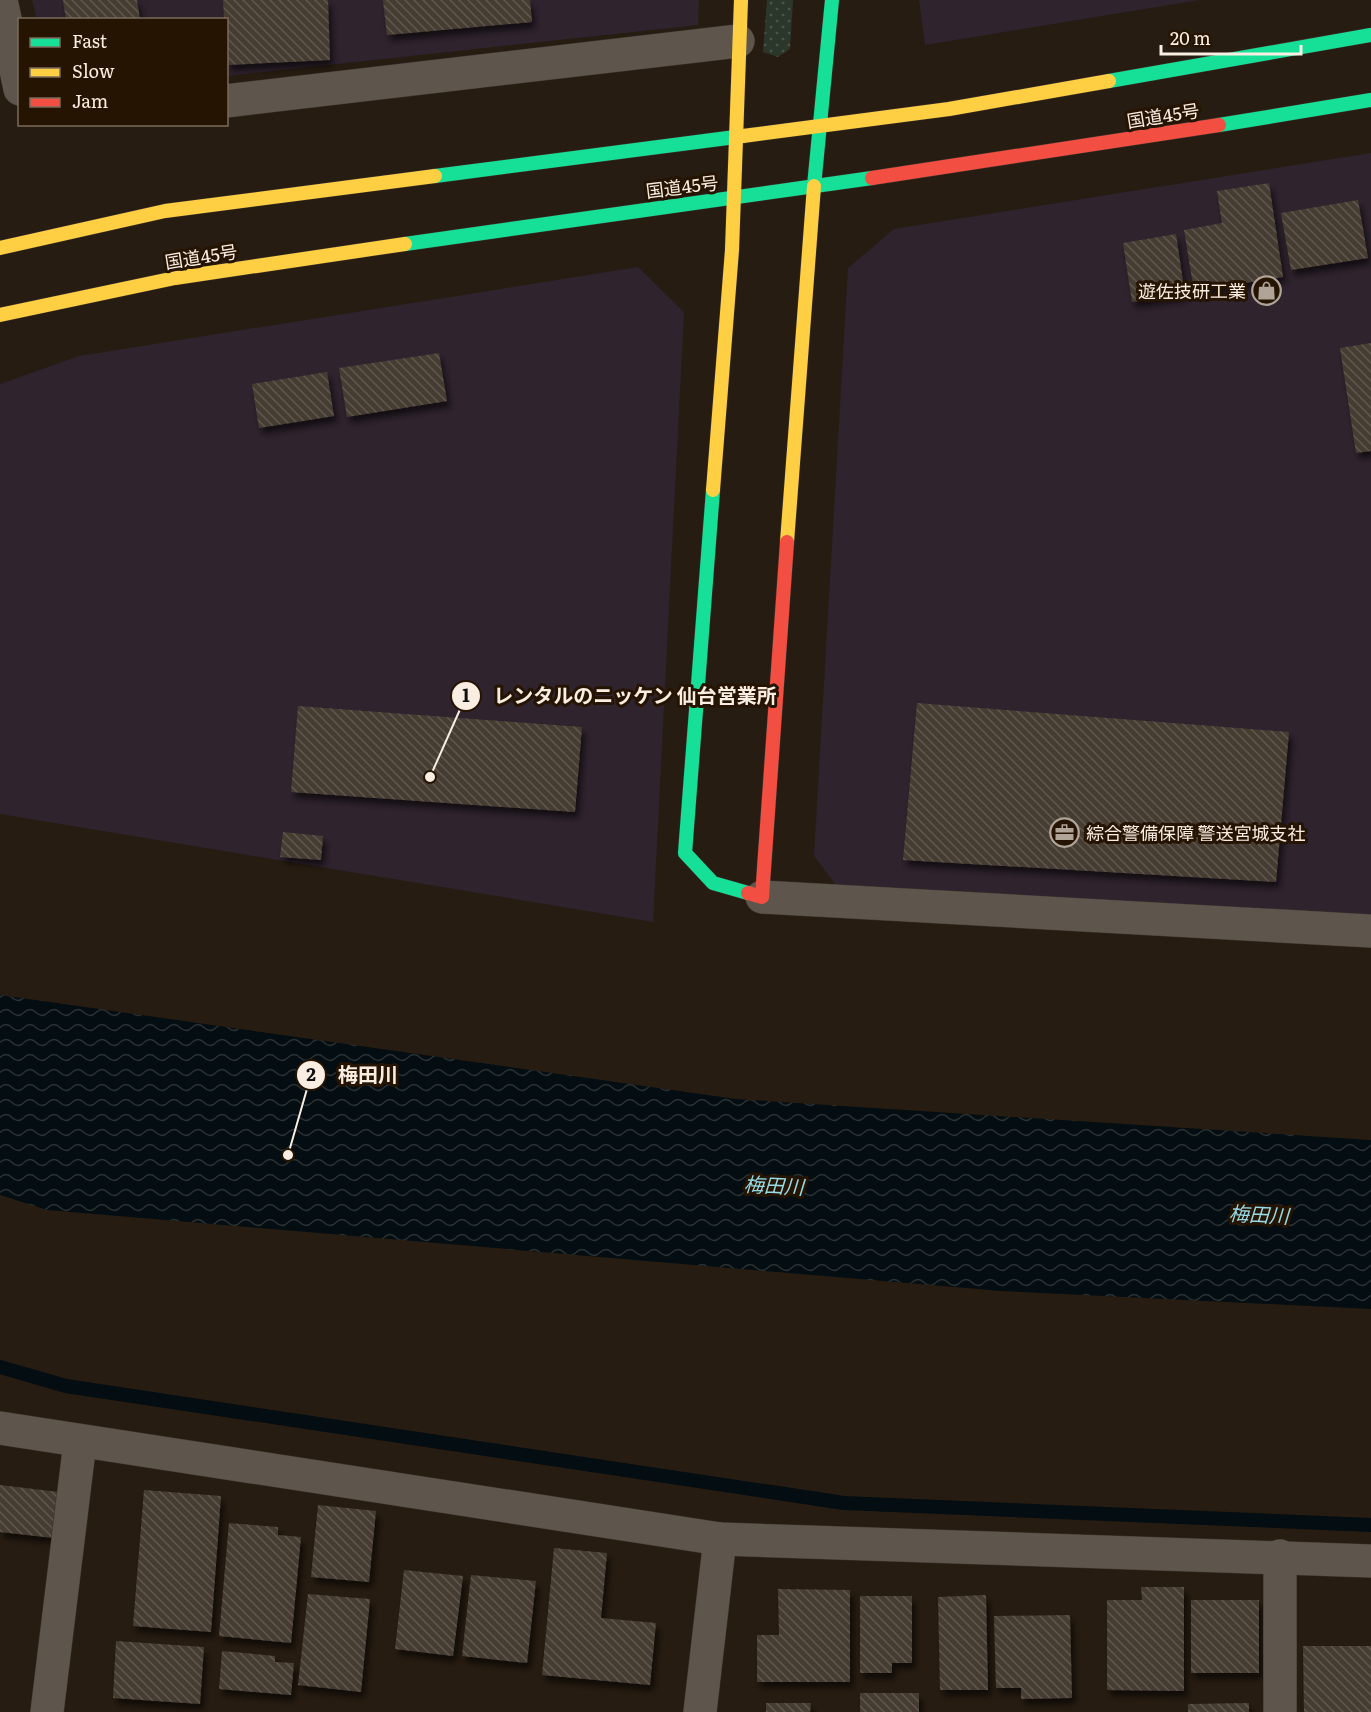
<svg xmlns="http://www.w3.org/2000/svg" width="1371" height="1712" viewBox="0 0 1371 1712" font-family="Literata,'Noto Sans JP',serif">
<style>
.commercial{fill:#2f232e}
.grass{fill:url(#grass-dots)}
.water{fill:url(#water-waves)}
.lines{fill:none;stroke-linecap:round;stroke-linejoin:round}
.stream{stroke:#040d11;stroke-width:14}
.building{fill:url(#building-back-hatch);filter:url(#shadow)}
.street-casing{stroke:#3e352e;stroke-width:34}
.fast-casing{stroke:#3e352e;stroke-width:15}
.slow-casing{stroke:#3e352e;stroke-width:15}
.jam-casing{stroke:#3e352e;stroke-width:15}
.street{stroke:#5e564d;stroke-width:33}
.fast{stroke:#16e098;stroke-width:14}
.slow{stroke:#ffcf43;stroke-width:14}
.jam{stroke:#f24e42;stroke-width:14}
.labels{text-anchor:middle;dominant-baseline:central;stroke-width:6;stroke-linejoin:round;paint-order:stroke}
.street-label{font-size:18px;fill:#faede1;stroke:#251401}
.poi-label{font-size:18px;fill:#faede1;stroke:#251401;text-anchor:end}
.water-label{font-size:20px;font-style:italic;fill:#96dae7;stroke:#251401}
.leader{fill:none;stroke:#faede1;stroke-width:2}
.callout-dot{fill:#faede1;stroke:#251401;stroke-width:2}
.mark-label{font-size:18px;text-anchor:middle;font-weight:bold;fill:#111}
.callout-label{font-size:20px;text-anchor:middle;font-weight:bold;fill:#faede1;stroke:#251401;stroke-width:6;stroke-linejoin:round;paint-order:stroke}
</style>
<defs>
<pattern id="grass-dots" width="8" height="8" patternUnits="userSpaceOnUse" patternTransform="scale(1.5)"><rect width="8" height="8" fill="#2a372a"/><path d="M2 2h.1M6 6h.1" fill="none" stroke="#4a5449" stroke-width="1.8" stroke-linecap="round"/></pattern>
<pattern id="water-waves" width="16" height="10" patternUnits="userSpaceOnUse" patternTransform="scale(1.5)"><rect width="16" height="10" fill="#040d11"/><path d="M0 5q4-4 8 0t8 0" fill="none" stroke="#2a3133"/></pattern>
<pattern id="building-back-hatch" width="6" height="6" patternUnits="userSpaceOnUse" patternTransform="scale(1.5)"><rect width="6" height="6" fill="#453c32"/><path d="M-1 5l2 2M0 0l6 6M5-1l2 2" fill="none" stroke="#61584f"/></pattern>
<filter id="shadow"><feDropShadow dx="3.5" dy="6" stdDeviation="3" flood-color="#0009"/></filter>
</defs>
<rect width="100%" height="100%" fill="#271c11"/>
<g class="commercial">
<polygon points="32,0 699,0 698,25 227,76 226,20 37,19"/>
<polygon points="919,0 1200,0 925,45"/>
<polygon points="1371,153 1371,915 836,885 814,856 848,268 894,229"/>
<polygon points="638,267 684,312 653,922 0,814 0,384 79,356"/>
</g>
<polygon class="grass" points="767,0 793,0 790,49 778,57 763,52"/>
<polygon class="water" points="0,995 736,1099 1371,1140 1371,1309 1001,1291 47,1210 0,1195"/>
<g class="lines">
<polyline class="stream" points="0,1367 66,1386 844,1503 1371,1525"/>
</g>
<g class="building">
<polygon points="63,0 137,0 140,20 66,20"/>
<polygon points="223,0 328,0 330,60 227,65 226,20 224,20"/>
<polygon points="383,0 530,0 532,22 387,35"/>
<polygon points="1269,183 1283,277 1194,291 1184,230 1222,223 1217,191"/>
<polygon points="1358,200 1368,258 1291,270 1281,213"/>
<polygon points="1176,234 1185,295 1132,302 1123,243"/>
<polygon points="1371,343 1371,451 1356,453 1340,348"/>
<polygon points="439,353 447,401 347,417 339,368"/>
<polygon points="327,372 334,416 259,428 252,384"/>
<polygon points="917,703 1289,732 1276,882 903,860"/>
<polygon points="298,706 582,727 575,812 291,792"/>
<polygon points="283,832 323,836 321,860 280,857"/>
<polygon points="0,1485 59,1492 54,1538 0,1532"/>
<polygon points="144,1490 221,1496 211,1632 133,1626"/>
<polygon points="318,1505 376,1511 369,1582 311,1577"/>
<polygon points="229,1523 278,1527 278,1535 301,1537 291,1643 219,1636"/>
<polygon points="554,1548 607,1553 601,1618 656,1623 650,1685 542,1675"/>
<polygon points="404,1570 463,1576 453,1656 395,1649"/>
<polygon points="471,1575 536,1581 527,1663 462,1656"/>
<polygon points="1141,1587 1184,1587 1184,1691 1107,1690 1107,1600 1142,1600"/>
<polygon points="778,1589 850,1590 850,1682 757,1682 757,1635 779,1635"/>
<polygon points="308,1594 370,1599 361,1692 298,1685"/>
<polygon points="986,1595 988,1690 940,1690 938,1597"/>
<polygon points="860,1596 912,1596 912,1663 892,1663 892,1673 860,1673"/>
<rect x="1191" y="1600" width="68" height="73"/>
<polygon points="1070,1615 1072,1698 1021,1699 1021,1688 996,1688 994,1616"/>
<polygon points="116,1641 204,1647 200,1704 113,1698"/>
<polygon points="1303,1646 1371,1646 1371,1712 1304,1712"/>
<polygon points="222,1651 275,1656 275,1662 294,1663 291,1695 219,1689"/>
<rect x="860" y="1693" width="59" height="19"/>
<polygon points="766,1703 811,1703 810,1712 766,1712"/>
<polygon points="1249,1703 1249,1712 1188,1712 1188,1704"/>
</g>
<g class="lines">
<defs>
<g id="street">
<polyline points="1,0 20,89"/>
<polyline points="226,101 738,41"/>
<polyline points="762,897 1371,931"/>
<polyline points="0,1428 720,1539 1371,1561"/>
<polyline points="1280,1556 1280,1712"/>
<polyline points="47,1712 80,1442"/>
<polyline points="700,1712 720,1539"/>
</g>
<g id="fast">
<polyline points="1109,81 1371,35"/>
<polyline points="1219,125 1371,100"/>
<polyline points="435,176 743,136"/>
<polyline points="814,186 832,0"/>
<polyline points="405,244 872,178"/>
<polyline points="713,490 685,853 713,883 748,893"/>
</g>
<g id="slow">
<polyline points="743,136 949,109 1109,81"/>
<polyline points="0,248 165,211 435,176"/>
<polyline points="0,315 175,278 405,244"/>
<polyline points="713,490 732,250 741,0"/>
<polyline points="787,542 814,186"/>
</g>
<g id="jam">
<polyline points="872,178 1219,125"/>
<polyline points="748,893 762,897 787,542"/>
</g>
</defs>
<use href="#street" class="street-casing"/>
<use href="#fast" class="fast-casing"/>
<use href="#slow" class="slow-casing"/>
<use href="#jam" class="jam-casing"/>
<use href="#street" class="street"/>
<use href="#fast" class="fast"/>
<use href="#slow" class="slow"/>
<use href="#jam" class="jam"/>
</g>
<defs>
<symbol id="shop-ring" viewBox="-11 -11 22 22"><circle r="9.5" fill="#251401" stroke="#b0a498" stroke-width="1.5"/><path d="M-5-2.5h2.3a2.7 3.5 0 0 1 5.4 0H5L5.5 6h-11ZM-1.5-2.5h3a1.5 2.3 0 0 0-3 0Z" fill="#b0a498"/></symbol>
<symbol id="office-ring" viewBox="-11 -11 22 22"><circle r="9.5" fill="#251401" stroke="#b0a498" stroke-width="1.5"/><path d="M-6-3h4V-5.5h4V-3h4V5H-6ZM-1-4.5V-3h2v-1.5ZM-6 0V1H6V0Z" fill="#b0a498"/></symbol>
</defs>
<g fill-rule="evenodd">
<use href="#shop-ring" x="1250" y="274" width="33" height="33"/>
<use href="#office-ring" x="1048" y="816" width="33" height="33"/>
</g>
<g class="labels">
<g class="street-label">
<text transform="translate(1163 115) rotate(-9)">国道45号</text>
<text transform="translate(682 186) rotate(-7)">国道45号</text>
<text transform="translate(201 256) rotate(-9)">国道45号</text>
</g>
<g class="poi-label">
<text x="1246" y="290">遊佐技研工業</text>
<text x="1086" y="832" text-anchor="start">綜合警備保障 警送宮城支社</text>
</g>
<g class="water-label">
<text transform="translate(774 1184) rotate(3)">梅田川</text>
<text transform="translate(1259 1213) rotate(3)">梅田川</text>
</g>
</g>
<path class="leader" d="M430 777L466 696M288 1155L311 1075"/>
<g class="callout-dot">
<circle cx="430" cy="777" r="6"/>
<circle cx="288" cy="1155" r="6"/>
<circle cx="466" cy="696" r="15"/>
<circle cx="311" cy="1075" r="15"/>
</g>
<g class="mark-label">
<text x="466" y="702">1</text>
<text x="311" y="1081">2</text>
</g>
<g class="callout-label">
<text x="635" y="703">レンタルのニッケン 仙台営業所</text>
<text x="368" y="1082">梅田川</text>
</g>
<rect x="18" y="18" width="210" height="108" fill="#251401" stroke="#7a6b5b" stroke-width="1.5"/>
<rect x="30" y="38" width="30" height="9" fill="#16e098" stroke="#7a6b5b" stroke-width="1.5"/>
<text x="72" y="48" font-size="18" fill="#faede1">Fast</text>
<rect x="30" y="68" width="30" height="9" fill="#ffcf43" stroke="#7a6b5b" stroke-width="1.5"/>
<text x="72" y="78" font-size="18" fill="#faede1">Slow</text>
<rect x="30" y="98" width="30" height="9" fill="#f24e42" stroke="#7a6b5b" stroke-width="1.5"/>
<text x="72" y="108" font-size="18" fill="#faede1">Jam</text>
<path d="M1161 45v9h140v-9" fill="none" stroke="#faede1" stroke-width="3"/>
<text x="1170" y="45" font-size="18" fill="#faede1" stroke="#251401" stroke-width="4.5" paint-order="stroke">20 m</text>
</svg>
